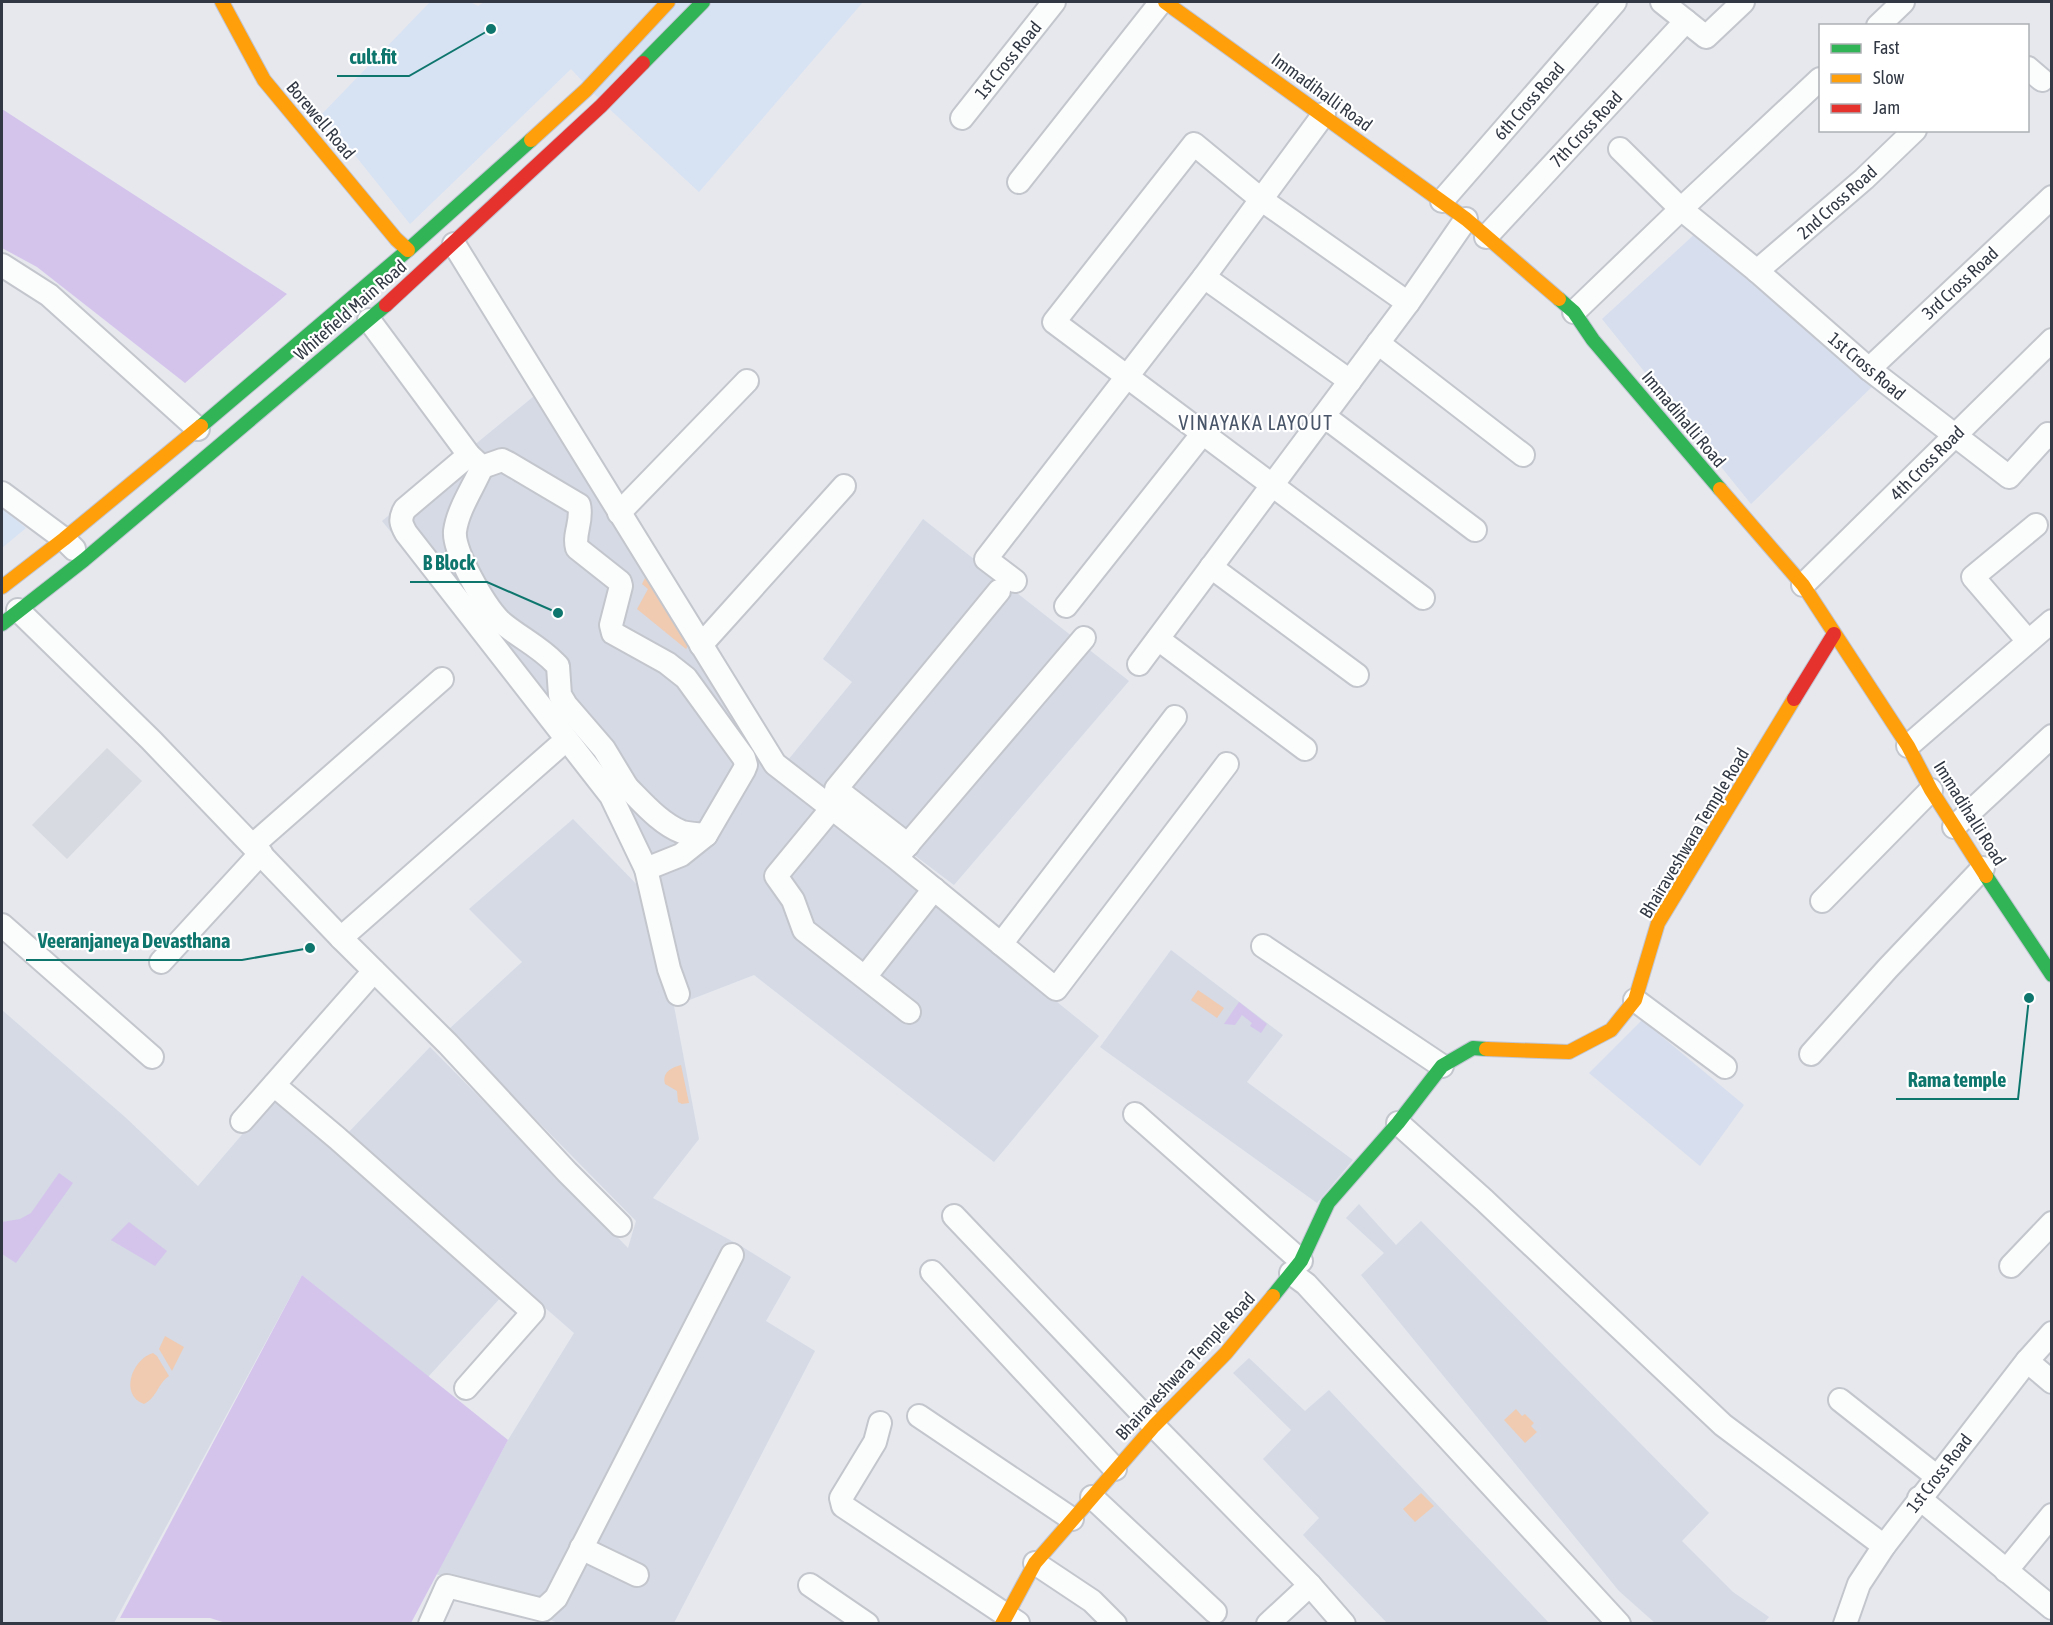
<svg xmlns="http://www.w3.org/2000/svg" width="2053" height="1625" viewBox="0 0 2053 1625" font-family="'Asap Condensed',sans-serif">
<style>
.residential{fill:#d5dae5}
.commercial{fill:#d7e2f3}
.education{fill:#d7deed}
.green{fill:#d4c4ec}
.parking{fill:#d7dae0}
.water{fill:#f0cbb2}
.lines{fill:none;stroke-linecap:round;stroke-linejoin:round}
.street-casing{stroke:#c3c6cc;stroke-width:26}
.fast-casing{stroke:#c1c5d2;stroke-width:16}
.slow-casing{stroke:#c1c5d2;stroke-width:16}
.jam-casing{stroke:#c1c5d2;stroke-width:16}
.street{stroke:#fbfcfc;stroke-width:22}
.fast{stroke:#30b455;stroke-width:14}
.slow{stroke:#ff9f0a;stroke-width:14}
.jam{stroke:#e5322d;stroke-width:14}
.labels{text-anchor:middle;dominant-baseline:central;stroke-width:4.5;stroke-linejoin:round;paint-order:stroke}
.street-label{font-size:18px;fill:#323944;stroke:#fff}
.neighbourhood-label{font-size:20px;letter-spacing:1.5px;fill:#495568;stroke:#fff}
.leader{fill:none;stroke:#0f766e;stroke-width:2}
.callout-dot{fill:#0f766e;stroke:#fff;stroke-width:2}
.callout-label{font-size:20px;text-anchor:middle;font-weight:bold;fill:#0f766e;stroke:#fff;stroke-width:4.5;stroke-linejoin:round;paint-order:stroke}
</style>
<rect width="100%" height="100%" fill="#e6e8ee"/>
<g class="residential">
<polygon points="539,392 775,773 1099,1036 994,1162 754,975 674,1006 699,1139 653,1198 741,1246 791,1277 766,1321 815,1351 674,1623 558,1623 436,1574 508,1440 574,1333 347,1134 430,1047 628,1248 636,1221 448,1030 522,962 469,909 573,819 647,895 602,791 382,521"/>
<polygon points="923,519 1129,681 954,885 788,760 852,682 823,659"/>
<polygon points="1171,950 1283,1035 1247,1082 1353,1160 1317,1203 1100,1047"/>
<polygon points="2,1010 125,1117 198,1186 276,1095 503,1295 428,1377 302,1275 114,1623 2,1623"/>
<polygon points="1359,1204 1396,1245 1421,1221 1709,1513 1682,1541 1733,1592 1769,1617 1764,1623 1655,1623 1619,1591 1361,1275 1384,1253 1346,1218"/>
<polygon points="1249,1358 1305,1411 1329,1390 1549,1623 1387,1623 1303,1535 1319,1518 1263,1459 1291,1430 1233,1373"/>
</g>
<g class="commercial">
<polygon points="430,2 470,2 478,6 484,2 863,2 699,192 603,103 571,69 410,224 322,114"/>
<polygon points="2,508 26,528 2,548"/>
</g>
<g class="education">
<polygon points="1697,232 1878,381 1751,504 1602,319"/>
<polygon points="1642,1020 1744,1105 1700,1166 1589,1073"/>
</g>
<g class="green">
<polygon points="2,109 287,294 185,383 37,267 2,248"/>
<polygon points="1239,1002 1267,1024 1261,1033 1250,1026 1252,1023 1242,1015 1235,1025 1224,1024"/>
<polygon points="59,1173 73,1183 16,1263 2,1254 2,1222 20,1219 31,1213"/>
<polygon points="129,1222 167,1251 155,1266 111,1240"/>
<polygon points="302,1275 508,1440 411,1623 229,1624 210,1618 120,1618"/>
</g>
<polygon class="parking" points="107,748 142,781 67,859 32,825"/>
<g class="water">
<polygon points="648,572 691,641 686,649 637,609 648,589 642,584"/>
<polygon points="1198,990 1224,1008 1217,1018 1191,1000"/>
<path d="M 681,1065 L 689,1103 L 682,1104 L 678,1102 L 677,1091 L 665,1084 C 662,1072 671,1068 681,1065 Z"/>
<polygon points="165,1336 184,1347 172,1371 159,1349"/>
<path d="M 153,1353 L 157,1356 L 169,1376 C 158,1383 157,1398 144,1404 C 119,1395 132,1359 153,1353 Z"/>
<polygon points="1516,1409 1522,1416 1525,1414 1534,1423 1531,1426 1537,1432 1525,1443 1504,1420"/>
<polygon points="1421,1493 1434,1506 1415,1522 1403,1509"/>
</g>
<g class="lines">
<defs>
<g id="street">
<polyline points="1662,2 1706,37 1743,2"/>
<polyline points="1878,26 1903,2"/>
<polyline points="2028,68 2042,80"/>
<polyline points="962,118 1054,2"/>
<polyline points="1620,149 1681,209 1757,271 1869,369 2009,477 2048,434 2052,438"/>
<polyline points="1019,182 1161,2"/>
<polyline points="1442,201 1615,2"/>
<polyline points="1486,237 1686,21"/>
<polyline points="454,244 775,764 896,858 1056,989 1227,764"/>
<polyline points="2,265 49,295 198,429"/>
<polyline points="1757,271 1864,179 1915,130"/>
<polyline points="1204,277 1350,381"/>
<polyline points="1408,303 1262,200 1194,144 1054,322 1423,598"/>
<polyline points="1574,312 1681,209 1820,79"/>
<path d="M 369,320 L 469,455 L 482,467 L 502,460 L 508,463 L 579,505 C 583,521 573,534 577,548 L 620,582 L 621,586 L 611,625 L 613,633 L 667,663 L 686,678 L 744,758 L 746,765 L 744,770 L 706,835 L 681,855 L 646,869"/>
<polyline points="1378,343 1523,455"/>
<polyline points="1869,369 2052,197"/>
<polyline points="1324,416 1475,530"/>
<path d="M 469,455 L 405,509 C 399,519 401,524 406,533 L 611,796 L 646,869 L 669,969 L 678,994"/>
<path d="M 482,467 C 473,488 458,509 455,531 C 453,552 485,606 500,621 C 517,636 539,646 555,663 L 558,666 L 560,695 L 566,705 L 604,749 L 627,787"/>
<polyline points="2,493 64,539 74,549"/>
<polyline points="619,513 747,381"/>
<polyline points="1211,567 1357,675"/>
<polyline points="1015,581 986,559 1204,277 1324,114"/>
<polyline points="1803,585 2052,340"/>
<polyline points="1066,606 1203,433"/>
<polyline points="18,610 151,740 341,938 448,1044 567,1172 620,1225"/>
<polyline points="1158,639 1305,749"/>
<polyline points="2028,641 1973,577 2036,525"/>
<polyline points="701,645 844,486"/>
<polyline points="1139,664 1408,303 1466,219"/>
<polyline points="1908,746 2052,621"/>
<path d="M 614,794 L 627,787 C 643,803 661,824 682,832 C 690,834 698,834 706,835"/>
<polyline points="832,808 776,876 793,900 804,930 909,1012"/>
<polyline points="1954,827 2052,736"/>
<polyline points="253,845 442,679"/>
<polyline points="908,845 836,789 999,591"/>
<polyline points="898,856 1084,638"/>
<polyline points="1822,901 1931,790"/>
<polyline points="2,925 152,1057"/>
<polyline points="341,938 558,747"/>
<polyline points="1001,944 1175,717"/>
<polyline points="1263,946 1442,1066"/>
<polyline points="161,962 261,853"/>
<polyline points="865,977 934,889"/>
<polyline points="1635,1000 1725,1067"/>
<polyline points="1811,1054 1888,968 1983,868"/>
<polyline points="274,1085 337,1138 533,1312 466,1388"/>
<polyline points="1135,1114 1301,1261"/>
<polyline points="242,1121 374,971"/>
<polyline points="1398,1123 1484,1200 1723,1425 1884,1546"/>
<polyline points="954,1216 1154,1426 1310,1585 1344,1624"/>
<polyline points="2011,1266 2052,1223"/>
<polyline points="932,1272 1115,1469"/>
<polyline points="1291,1273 1306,1284 1619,1624"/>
<polyline points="2027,1361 2052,1382"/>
<polyline points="1840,1400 1936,1476"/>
<polyline points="919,1416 1072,1519"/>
<polyline points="880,1423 875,1442 841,1498 843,1506 1018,1623"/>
<polyline points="1092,1497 1215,1612"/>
<polyline points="1919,1498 2052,1608"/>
<polyline points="581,1548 637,1575"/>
<polyline points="1035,1563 1092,1601 1115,1624"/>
<polyline points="2006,1571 2052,1515"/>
<polyline points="810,1585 867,1624"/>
<polyline points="430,1624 447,1586 543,1610 556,1598 732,1255"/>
<polyline points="1268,1624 1310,1585"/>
<polyline points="1845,1624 1859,1584 1884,1546 2027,1361 2052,1333"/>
</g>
<g id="fast">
<polyline points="643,63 703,2"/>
<polyline points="1559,299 1574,312 1593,340 1720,489"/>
<polyline points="201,426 408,250 531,140"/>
<polyline points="2,624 84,560 386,305"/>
<polyline points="1986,876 2052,975"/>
<polyline points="1273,1296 1301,1261 1328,1203 1398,1123 1442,1066 1473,1048 1486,1049"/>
</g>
<g id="slow">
<polyline points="222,2 264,80 396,239 408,250"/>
<polyline points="1165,2 1466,219 1559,299"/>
<polyline points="531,140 586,90 668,2"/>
<polyline points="1720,489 1803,585 1908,746 1931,790 1986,876"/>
<polyline points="2,587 64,539 201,426"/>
<polyline points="1486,1049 1569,1052 1611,1030 1635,1000 1658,923 1794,699"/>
<polyline points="1002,1624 1035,1563 1154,1426 1226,1353 1273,1296"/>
</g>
<g id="jam">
<polyline points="386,305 601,106 643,63"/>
<polyline points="1794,699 1834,634"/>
</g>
</defs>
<use href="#street" class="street-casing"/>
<use href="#fast" class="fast-casing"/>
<use href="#slow" class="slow-casing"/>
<use href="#jam" class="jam-casing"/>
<use href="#street" class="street"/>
<use href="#fast" class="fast"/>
<use href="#slow" class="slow"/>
<use href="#jam" class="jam"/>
</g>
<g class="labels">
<g class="street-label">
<text transform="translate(1008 60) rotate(-51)">1st Cross Road</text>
<text transform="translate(1322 92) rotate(36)">Immadihalli Road</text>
<text transform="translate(1529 101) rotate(-49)">6th Cross Road</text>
<text transform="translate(321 120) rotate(50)">Borewell Road</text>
<text transform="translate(1586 129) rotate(-47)">7th Cross Road</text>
<text transform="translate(1837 202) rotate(-42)">2nd Cross Road</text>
<text transform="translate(1960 283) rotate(-43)">3rd Cross Road</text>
<text transform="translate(350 310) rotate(-41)">Whitefield Main Road</text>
<text transform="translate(1867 366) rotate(40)">1st Cross Road</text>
<text transform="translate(1684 419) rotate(50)">Immadihalli Road</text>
<text transform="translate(1927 463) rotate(-45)">4th Cross Road</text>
<text transform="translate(1970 813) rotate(58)">Immadihalli Road</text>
<text transform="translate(1694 833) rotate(-59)">Bhairaveshwara Temple Road</text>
<text transform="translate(1185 1366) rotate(-47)">Bhairaveshwara Temple Road</text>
<text transform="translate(1939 1473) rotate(-52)">1st Cross Road</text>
</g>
<g class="neighbourhood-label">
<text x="1256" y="422">VINAYAKA LAYOUT</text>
</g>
</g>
<path class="leader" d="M491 29L409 76H337M558 613L487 582H410M310 948L242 960H26M2029 998L2018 1099H1896"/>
<g class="callout-dot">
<circle cx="491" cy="29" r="6"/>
<circle cx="558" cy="613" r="6"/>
<circle cx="310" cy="948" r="6"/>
<circle cx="2029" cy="998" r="6"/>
</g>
<g class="callout-label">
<text x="373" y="64">cult.fit</text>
<text x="449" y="570">B Block</text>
<text x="134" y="948">Veeranjaneya Devasthana</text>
<text x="1957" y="1087">Rama temple</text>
</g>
<rect width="2053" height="1625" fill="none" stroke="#323944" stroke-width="6"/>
<rect x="1819" y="24" width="210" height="108" fill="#ffffff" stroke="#adb0b4" stroke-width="1.5"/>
<rect x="1831" y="44" width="30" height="9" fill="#30b455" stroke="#adb0b4" stroke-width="1.5"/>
<text x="1873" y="54" font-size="18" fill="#323944">Fast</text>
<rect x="1831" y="74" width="30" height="9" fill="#ff9f0a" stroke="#adb0b4" stroke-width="1.5"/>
<text x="1873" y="84" font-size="18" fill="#323944">Slow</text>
<rect x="1831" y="104" width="30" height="9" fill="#e5322d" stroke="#adb0b4" stroke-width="1.5"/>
<text x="1873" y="114" font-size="18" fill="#323944">Jam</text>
</svg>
